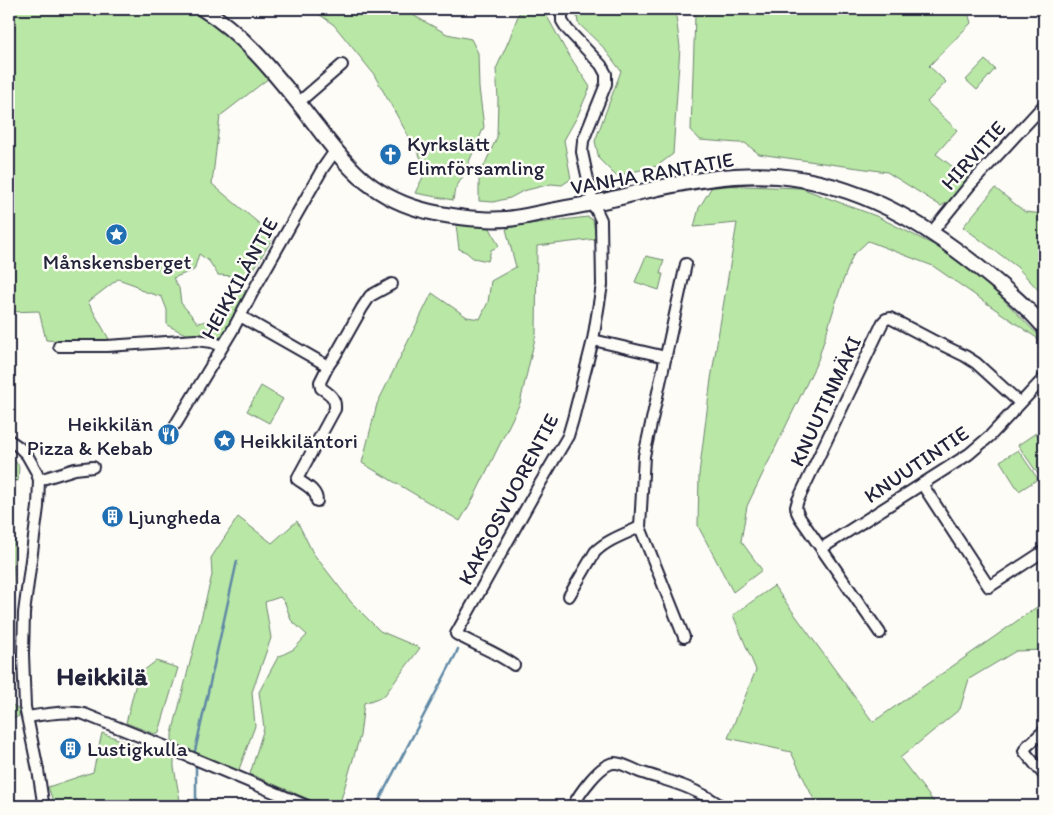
<svg xmlns="http://www.w3.org/2000/svg" width="1053" height="815" viewBox="0 0 1053 815" font-family="Itim,sans-serif">
<style>
.green{fill:#b9e7a5;stroke:#6e8470}
.lines{fill:none;stroke-linecap:round;stroke-linejoin:round}
.stream{stroke:#6089a5;stroke-width:2.5}
.minor-casing{stroke:#22223b;stroke-width:14}
.secondary-casing{stroke:#22223b;stroke-width:18}
.minor{stroke:#fdfcf7;stroke-width:10}
.secondary{stroke:#fdfcf7;stroke-width:14}
.labels{text-anchor:middle;dominant-baseline:central;stroke-width:5;stroke-linejoin:round;paint-order:stroke}
.poi-label{font-size:21px;fill:#22223b;stroke:#fdfcf7;text-anchor:start}
.street-label{font-size:21px;fill:#22223b;stroke:#fdfcf7}
.district-label{font-size:26px;font-weight:bold;fill:#22223b;stroke:#fdfcf7}
</style>
<rect width="100%" height="100%" fill="#fdfcf7"/>
<filter id="ink" filterUnits="userSpaceOnUse"><feTurbulence type="fractalNoise" baseFrequency=".02" numOctaves="2"/><feDisplacementMap in="SourceGraphic" scale="10" xChannelSelector="R" yChannelSelector="G"/><feConvolveMatrix kernelMatrix="1 2 1 2 8 2 1 2 1" color-interpolation-filters="sRGB"/></filter>
<g filter="url(#ink)">
<g class="green">
<path d="M 9,9 L 187,9 L 215,24 L 269,78 L 220,116 L 212,184 L 274,236 L 249,277 L 218,275 L 209,261 L 199,254 L 194,270 L 173,278 L 179,288 L 181,303 L 198,323 L 219,318 L 230,303 L 232,289 L 247,291 L 225,336 C 202,344 187,335 167,325 L 167,310 L 162,297 L 140,290 L 135,285 L 118,279 L 88,302 L 109,339 L 86,343 L 46,340 L 39,311 L 9,312 Z"/>
<polygon points="312,9 402,9 447,34 471,39 478,53 479,88 484,127 462,178 455,189 453,200 415,193 427,169 373,73 334,25"/>
<polygon points="536,9 543,9 565,49 590,87 577,117 564,140 571,179 562,185 551,184 523,191 510,198 493,202 479,201 479,177 497,137 498,98 496,69 509,40 519,13"/>
<polygon points="576,9 675,9 680,47 673,154 657,166 616,176 599,159 595,141 621,71 603,47 578,23"/>
<polygon points="693,9 967,9 971,23 929,66 946,82 927,102 957,130 936,154 969,179 954,199 941,206 887,172 759,154 745,143 738,143 700,140 691,130 695,15"/>
<polygon points="985,60 995,69 977,90 966,80"/>
<polygon points="713,185 801,188 876,216 942,249 990,286 1044,341 1044,343 933,266 868,241 853,255 841,286 818,360 747,506 741,541 762,570 733,592 698,526 699,474 711,379 737,223 694,227 699,208"/>
<polygon points="995,188 1025,212 1044,214 1044,296 1017,267 963,227"/>
<polygon points="588,217 593,220 596,239 537,246 536,334 520,403 474,497 460,521 362,463 377,404 432,293 467,317 480,319 488,302 491,281 516,267 506,229 519,225"/>
<polygon points="456,225 490,228 499,246 491,250 488,261 473,258 466,252 459,249"/>
<polygon points="646,256 664,260 660,274 663,274 659,290 635,282"/>
<polygon points="261,386 283,399 269,423 247,411"/>
<polygon points="1036,433 1044,446 1044,470 1038,474 1018,445"/>
<polygon points="1018,450 1038,479 1019,491 1000,461"/>
<polygon points="9,454 19,466 18,481 9,480"/>
<polygon points="238,517 272,543 297,521 313,553 351,602 380,631 420,648 384,696 364,703 360,736 339,806 332,806 313,801 250,774 264,728 259,692 278,657 294,649 307,635 291,620 285,603 280,597 265,602 271,638 252,692 255,726 238,772 179,749 172,740 172,734 212,575 211,558"/>
<polygon points="9,527 15,527 9,677"/>
<polygon points="774,586 873,722 1044,602 1044,650 1016,651 969,679 960,709 900,758 937,806 817,806 791,752 728,738 756,670 733,615"/>
<polygon points="156,661 178,668 159,732 155,734 126,723 138,675"/>
<polygon points="9,702 19,710 19,716 15,718 9,717"/>
<polygon points="102,733 174,760 174,767 181,806 55,806 48,787 93,772"/>
</g>
<g class="lines">
<g class="stream">
<polyline points="195,751 237,561"/>
<polyline points="196,767 196,806"/>
<polyline points="376,806 455,656 458,649"/>
</g>
<defs>
<g id="minor">
<polyline points="298,103 342,65"/>
<polyline points="932,232 970,185 1044,105"/>
<path d="M 240,316 L 328,366 L 320,382 L 321,388 C 330,394 336,398 335,409 L 297,479 C 305,485 317,490 317,501"/>
<polyline points="593,340 666,357"/>
<polyline points="59,346 107,346 196,340 212,342 222,346"/>
<polyline points="328,366 335,356 362,308 370,296 392,284"/>
<polyline points="176,424 232,331 256,286 323,168 335,151"/>
<polyline points="9,440 19,447 27,455 36,471 39,480 38,507 24,613 23,654 25,707 38,770 43,802 45,806"/>
<polyline points="39,480 75,469 93,467"/>
<polyline points="922,484 989,587 1044,551"/>
<polyline points="822,548 969,454 990,436 1044,378"/>
<path d="M 569,596 L 595,552 C 607,540 625,534 640,527"/>
<polyline points="880,633 800,518 797,512 796,507 798,500 883,322 886,319 890,318 932,340 965,356 976,363 1020,403"/>
<polyline points="684,637 640,527 644,456 686,264"/>
<path d="M 514,665 C 496,652 475,645 456,634 L 538,487 L 568,436 L 573,419 L 593,340 L 602,285 L 601,220 L 593,203 L 582,152 L 583,141 L 606,84 L 606,74 L 601,65 L 567,29 L 562,21 L 562,9"/>
<path d="M 28,717 C 44,714 68,710 84,714 L 164,746 L 307,806"/>
<polyline points="1044,731 1027,746 1024,751 1044,775"/>
<path d="M 573,806 C 579,794 600,764 614,763 C 622,762 635,771 643,773 C 661,779 680,783 697,792 C 704,795 711,799 717,803 L 720,806"/>
</g>
<path id="secondary" d="M 203,9 C 241,32 272,70 300,105 C 337,151 358,191 419,209 C 443,216 482,221 506,219 C 521,218 535,214 550,211 C 570,207 591,204 612,199 C 623,197 634,193 645,191 C 688,181 733,173 777,176 C 858,183 925,223 987,274 C 1007,290 1027,307 1044,327"/>
</defs>
<use href="#minor" class="minor-casing"/>
<use href="#secondary" class="secondary-casing"/>
<use href="#minor" class="minor"/>
<use href="#secondary" class="secondary"/>
</g>
</g>
<defs>
<symbol id="church-disc" viewBox="-11 -11 22 22"><circle r="9.5" fill="#1f6fb2" stroke="#fdfcf7"/><path d="M-1.2-6h2.4v3.5h3.3v2.4h-3.3V6h-2.4V-.1h-3.3v-2.4h3.3Z" fill="#fff"/></symbol>
<symbol id="sight-disc" viewBox="-11 -11 22 22"><circle r="9.5" fill="#1f6fb2" stroke="#fdfcf7"/><path d="M0-6L1.8-2.2L6-1.7L2.9 1.2L3.7 5.4L0 3.3L-3.7 5.4L-2.9 1.2L-6-1.7L-1.8-2.2Z" fill="#fff"/></symbol>
<symbol id="restaurant-disc" viewBox="-11 -11 22 22"><circle r="9.5" fill="#1f6fb2" stroke="#fdfcf7"/><path d="M-5-6h1v4h1v-4h1v4h1v-4h1v5L-1.5 .5V6h-2V.5L-5-1ZM5-6V6H3V1.5H1.5Q1.5-4 5-6Z" fill="#fff"/></symbol>
<symbol id="building-disc" viewBox="-11 -11 22 22"><circle r="9.5" fill="#1f6fb2" stroke="#fdfcf7"/><path d="M-4-6H4V6H1V3H-1V6H-4ZM-2.5-4.3h1.7v1.8h-1.7ZM.8-4.3h1.7v1.8H.8ZM-2.5-1h1.7V.8h-1.7ZM.8-1h1.7V.8H.8Z" fill="#fff"/></symbol>
</defs>
<g fill-rule="evenodd">
<use href="#church-disc" x="378" y="142" width="25" height="25"/>
<use href="#sight-disc" x="104" y="222" width="25" height="25"/>
<use href="#restaurant-disc" x="156" y="422" width="25" height="25"/>
<use href="#sight-disc" x="212" y="428" width="25" height="25"/>
<use href="#building-disc" x="100" y="504" width="25" height="25"/>
<use href="#building-disc" x="58" y="736" width="25" height="25"/>
</g>
<g class="labels">
<g class="poi-label">
<text x="407" y="143">Kyrkslätt<tspan x="407" dy="24">Elimförsamling</tspan></text>
<text x="117" y="261" text-anchor="middle">Månskensberget</text>
<text x="153" y="423" text-anchor="end">Heikkilän<tspan x="153" dy="24">Pizza &amp; Kebab</tspan></text>
<text x="240" y="440">Heikkiläntori</text>
<text x="128" y="516">Ljungheda</text>
<text x="87" y="748">Lustigkulla</text>
</g>
<g class="street-label">
<text transform="translate(973 155) rotate(-48)">HIRVITIE</text>
<text transform="translate(652 173) rotate(-10)">VANHA RANTATIE</text>
<text transform="translate(239 278) rotate(-61)">HEIKKILÄNTIE</text>
<text transform="translate(825 401) rotate(-65)">KNUUTINMÄKI</text>
<text transform="translate(916 464) rotate(-34)">KNUUTINTIE</text>
<text transform="translate(508 499) rotate(-62)">KAKSOSVUORENTIE</text>
</g>
<g class="district-label">
<text x="102" y="676">Heikkilä</text>
</g>
</g>
<rect width="1053" height="815" fill="none" stroke="#fdfcf7" stroke-width="30"/>
<rect x="15" y="15" width="1023" height="785" fill="none" stroke="#22223b" stroke-width="2" filter="url(#ink)"/>
</svg>
